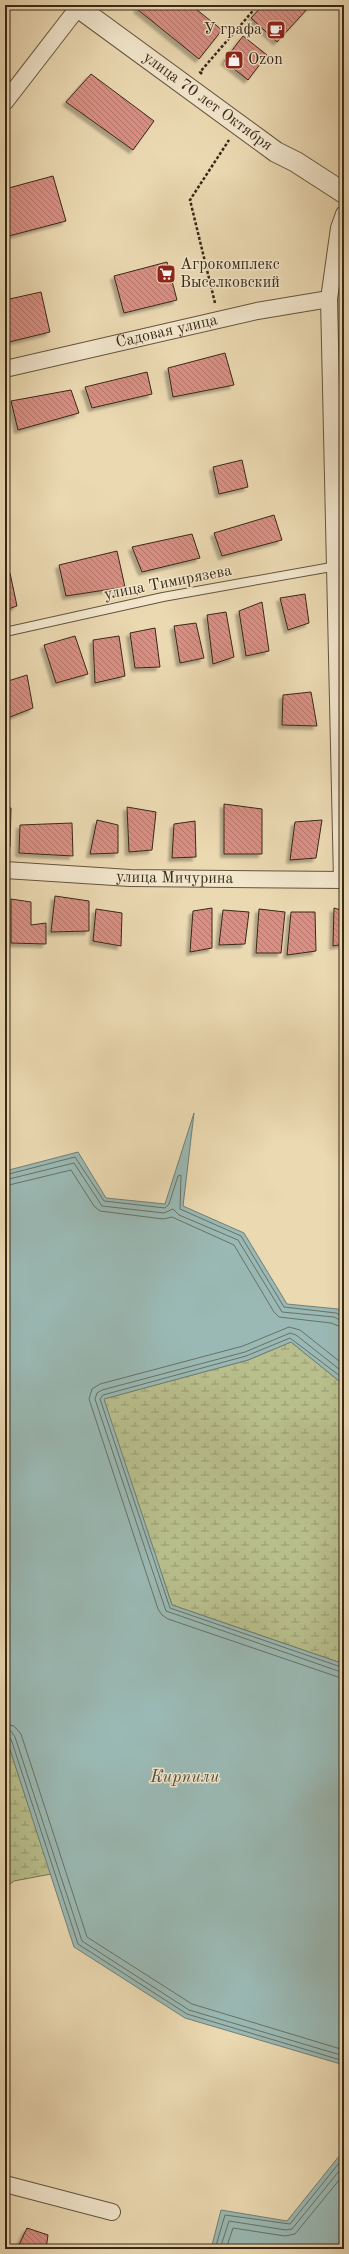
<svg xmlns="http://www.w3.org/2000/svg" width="349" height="2254" viewBox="0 0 349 2254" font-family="'Old Standard TT',serif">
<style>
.wetland{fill:url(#wetland-marsh);stroke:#787451}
.water{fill:#9ab9b4;stroke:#737f75}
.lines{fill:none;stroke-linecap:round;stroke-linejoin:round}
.shore{stroke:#697165;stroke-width:1}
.building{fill:url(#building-back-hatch);stroke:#382916;filter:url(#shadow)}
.service-casing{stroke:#65553d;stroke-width:10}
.minor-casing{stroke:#65553d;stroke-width:18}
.tertiary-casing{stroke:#65553d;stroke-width:22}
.path{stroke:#382916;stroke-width:2.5;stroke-dasharray:3 2;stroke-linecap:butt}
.service{stroke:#f2e6cd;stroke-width:8}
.minor{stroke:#f2e6cd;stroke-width:16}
.tertiary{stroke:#f2e6cd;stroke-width:20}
.labels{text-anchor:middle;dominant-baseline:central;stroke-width:3;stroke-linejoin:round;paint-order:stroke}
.poi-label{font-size:16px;fill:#382916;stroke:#f2e6cd;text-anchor:start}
.street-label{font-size:16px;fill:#382916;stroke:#f2e6cd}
.water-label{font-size:17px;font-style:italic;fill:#504d3e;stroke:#f2e6cd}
</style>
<defs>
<pattern id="wetland-marsh" width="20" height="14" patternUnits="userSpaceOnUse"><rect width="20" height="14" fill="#b8bf8c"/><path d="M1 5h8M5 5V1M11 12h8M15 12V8" fill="none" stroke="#979b71"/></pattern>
<pattern id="building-back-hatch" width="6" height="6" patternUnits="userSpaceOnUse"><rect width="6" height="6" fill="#d98f83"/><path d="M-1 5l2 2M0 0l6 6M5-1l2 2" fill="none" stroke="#b1756a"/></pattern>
<filter id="shadow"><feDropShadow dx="-3.5" dy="3.5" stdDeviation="1" flood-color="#0004"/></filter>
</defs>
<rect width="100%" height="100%" fill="#ebd9b2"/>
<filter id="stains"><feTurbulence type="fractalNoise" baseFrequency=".005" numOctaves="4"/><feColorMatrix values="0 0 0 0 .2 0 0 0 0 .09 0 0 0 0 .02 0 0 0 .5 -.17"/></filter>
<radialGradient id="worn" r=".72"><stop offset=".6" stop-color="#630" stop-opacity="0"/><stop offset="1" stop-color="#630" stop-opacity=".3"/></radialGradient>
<g class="wetland">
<polygon points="291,1342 344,1385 344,1664 172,1605 103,1399 248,1360"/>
<polygon points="5,1734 51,1874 14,1881 5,1888"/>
</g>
<g class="water">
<polygon points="194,1113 183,1206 244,1233 287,1304 338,1309 344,1315 344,1385 291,1342 248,1360 104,1399 172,1605 344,1664 344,2065 185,2018 74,1947 5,1734 5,1171 78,1152 106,1198 165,1204"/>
<polygon points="344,2150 344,2249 211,2249 221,2210 287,2221"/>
</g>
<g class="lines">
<g class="shore">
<polyline points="5,1175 75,1157 104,1201 165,1208 169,1204 178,1176 181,1175 180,1209 241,1236 284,1307 336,1313 344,1317"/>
<polyline points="5,1180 74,1163 102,1206 164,1213 173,1209 179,1215 238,1240 282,1312 334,1317 344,1322"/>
<polyline points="5,1186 71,1170 94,1206 100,1211 163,1219 172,1217 234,1245 274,1312 279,1317 331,1323 344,1328"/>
<polyline points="344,1365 300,1330 289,1327 243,1346 100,1384 92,1389 89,1399 158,1609 162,1615 168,1619 344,1679"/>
<polyline points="344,1373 296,1335 290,1333 245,1352 102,1390 97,1393 95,1399 166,1611 344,1673"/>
<polyline points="344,1379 290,1338 246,1356 103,1395 100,1399 170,1608 344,1668"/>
<polyline points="5,1724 14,1726 21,1734 87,1937 192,2004 344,2050"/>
<polyline points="5,1730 11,1731 15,1737 82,1941 189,2010 344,2056"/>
<polyline points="5,1735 11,1739 78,1944 187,2014 344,2061"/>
<polyline points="215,2249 225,2215 290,2224 344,2157"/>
<polyline points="220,2249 229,2221 286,2230 292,2229 344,2165"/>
<polyline points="226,2249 233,2228 285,2236 295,2234 344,2174"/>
</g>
</g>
<g class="building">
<polygon points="140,5 191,5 222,30 199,59 137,9"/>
<polygon points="263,5 308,5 310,6 277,42 251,18"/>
<polygon points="243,36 267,55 248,80 224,61"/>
<polygon points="91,74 154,121 133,150 66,102"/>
<polygon points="53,176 66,221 5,237 5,189"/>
<polygon points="167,262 177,300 124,313 114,276"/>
<polygon points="41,292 50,332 5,343 5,300"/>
<polygon points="225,353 234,385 173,397 168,368"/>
<polygon points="147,372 152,394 92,408 85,387"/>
<polygon points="71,390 79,413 18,430 11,401"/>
<polygon points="242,460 248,487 219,494 213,467"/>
<polygon points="274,515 282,540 222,556 214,533"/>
<polygon points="192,534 200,558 142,572 132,547"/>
<polygon points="117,551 125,587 66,596 59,565"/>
<polygon points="10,573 17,606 5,610 5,574"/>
<polygon points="305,594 309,623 288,630 280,598"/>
<polygon points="262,602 269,651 246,656 239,611"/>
<polygon points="226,612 234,657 213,664 207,615"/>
<polygon points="196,623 204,658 180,663 174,626"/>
<polygon points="155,628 160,667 135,668 130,633"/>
<polygon points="75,636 88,674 56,683 44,645"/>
<polygon points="119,636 125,676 95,683 93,640"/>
<polygon points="27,675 33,708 5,719 5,682"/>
<polygon points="311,692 317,726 282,725 283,695"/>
<polygon points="224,804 262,809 262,854 224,854"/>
<polygon points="127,807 156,812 152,850 129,852"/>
<polygon points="5,808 11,808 10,847 5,847"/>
<polygon points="97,820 118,825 118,853 90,854"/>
<polygon points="322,820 316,858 290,860 295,822"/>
<polygon points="195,821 196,857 172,858 174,824"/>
<polygon points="72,823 73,856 19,853 20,825"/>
<polygon points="55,896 89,901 89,931 51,932"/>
<polygon points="11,899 31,902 31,925 46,923 46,944 11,943"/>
<polygon points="212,908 212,948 190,952 193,911"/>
<polygon points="334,908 344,911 344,944 333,946"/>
<polygon points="96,909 122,913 121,946 93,941"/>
<polygon points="259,909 285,912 281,953 256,953"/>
<polygon points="223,910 249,912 245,944 219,945"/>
<polygon points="291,912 315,912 316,951 287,955"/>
<polygon points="27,2228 48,2235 46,2249 17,2249"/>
</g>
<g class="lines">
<defs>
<polyline id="service" points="5,632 163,597 337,566"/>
<g id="minor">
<polyline points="5,102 80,5"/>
<path id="s1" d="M 5,369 L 257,311 L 329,299"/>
<path id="s2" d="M 5,870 L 130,878 L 344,880"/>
<polyline points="342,880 329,299 339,228 344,214"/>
<polyline points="5,2184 112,2212"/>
</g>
<g id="tertiary">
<path id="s3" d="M 75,5 L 276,152 L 296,162 L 344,193"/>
</g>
</defs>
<use href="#service" class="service-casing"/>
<use href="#minor" class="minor-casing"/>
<use href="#tertiary" class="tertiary-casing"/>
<g class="path">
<polyline points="202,74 200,72 258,5"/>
<polyline points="215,303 190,200 229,140"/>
</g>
<use href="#service" class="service"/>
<use href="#minor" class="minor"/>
<use href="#tertiary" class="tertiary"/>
</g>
<defs>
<symbol id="cafe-square" viewBox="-11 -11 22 22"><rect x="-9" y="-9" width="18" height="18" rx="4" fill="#8f2418" stroke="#f2e6cd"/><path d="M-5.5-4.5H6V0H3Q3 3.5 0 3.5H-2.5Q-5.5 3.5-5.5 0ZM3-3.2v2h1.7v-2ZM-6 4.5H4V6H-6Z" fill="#fff"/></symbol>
<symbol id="shop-square" viewBox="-11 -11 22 22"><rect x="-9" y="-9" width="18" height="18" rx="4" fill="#8f2418" stroke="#f2e6cd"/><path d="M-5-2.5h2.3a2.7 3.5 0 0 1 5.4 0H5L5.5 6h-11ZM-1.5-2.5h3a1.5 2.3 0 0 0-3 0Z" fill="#fff"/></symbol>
<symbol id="supermarket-square" viewBox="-11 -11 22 22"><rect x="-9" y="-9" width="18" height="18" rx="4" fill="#8f2418" stroke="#f2e6cd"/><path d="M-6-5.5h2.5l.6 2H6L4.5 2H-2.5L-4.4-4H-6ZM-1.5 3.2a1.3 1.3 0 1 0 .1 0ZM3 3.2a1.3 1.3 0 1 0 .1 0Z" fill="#fff"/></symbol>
</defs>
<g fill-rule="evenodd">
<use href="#cafe-square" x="265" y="19" width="22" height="22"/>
<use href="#shop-square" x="223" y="49" width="22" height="22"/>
<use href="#supermarket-square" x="155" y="263" width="22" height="22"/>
</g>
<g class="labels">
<g class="poi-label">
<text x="262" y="30" text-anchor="end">У графа</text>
<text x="248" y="60">Ozon</text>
<text x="180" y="265">Агрокомплекс<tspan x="180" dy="18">Выселковский</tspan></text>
</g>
<g class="street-label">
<text stroke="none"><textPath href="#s3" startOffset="164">улица 70 лет Октября</textPath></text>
<text stroke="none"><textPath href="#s1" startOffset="166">Садовая улица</textPath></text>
<text transform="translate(168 583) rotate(-11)">улица Тимирязева</text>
<text stroke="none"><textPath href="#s2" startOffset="170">улица Мичурина</textPath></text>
</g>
<g class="water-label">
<text x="185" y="1777">Кирпили</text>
</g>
</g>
<rect width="349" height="2254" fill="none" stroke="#ebd9b2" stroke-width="20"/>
<rect x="6" y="6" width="337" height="2242" fill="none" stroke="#382916" stroke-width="2"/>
<rect x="10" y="10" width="329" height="2234" fill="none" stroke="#382916"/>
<rect width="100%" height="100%" filter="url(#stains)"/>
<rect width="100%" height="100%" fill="url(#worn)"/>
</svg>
